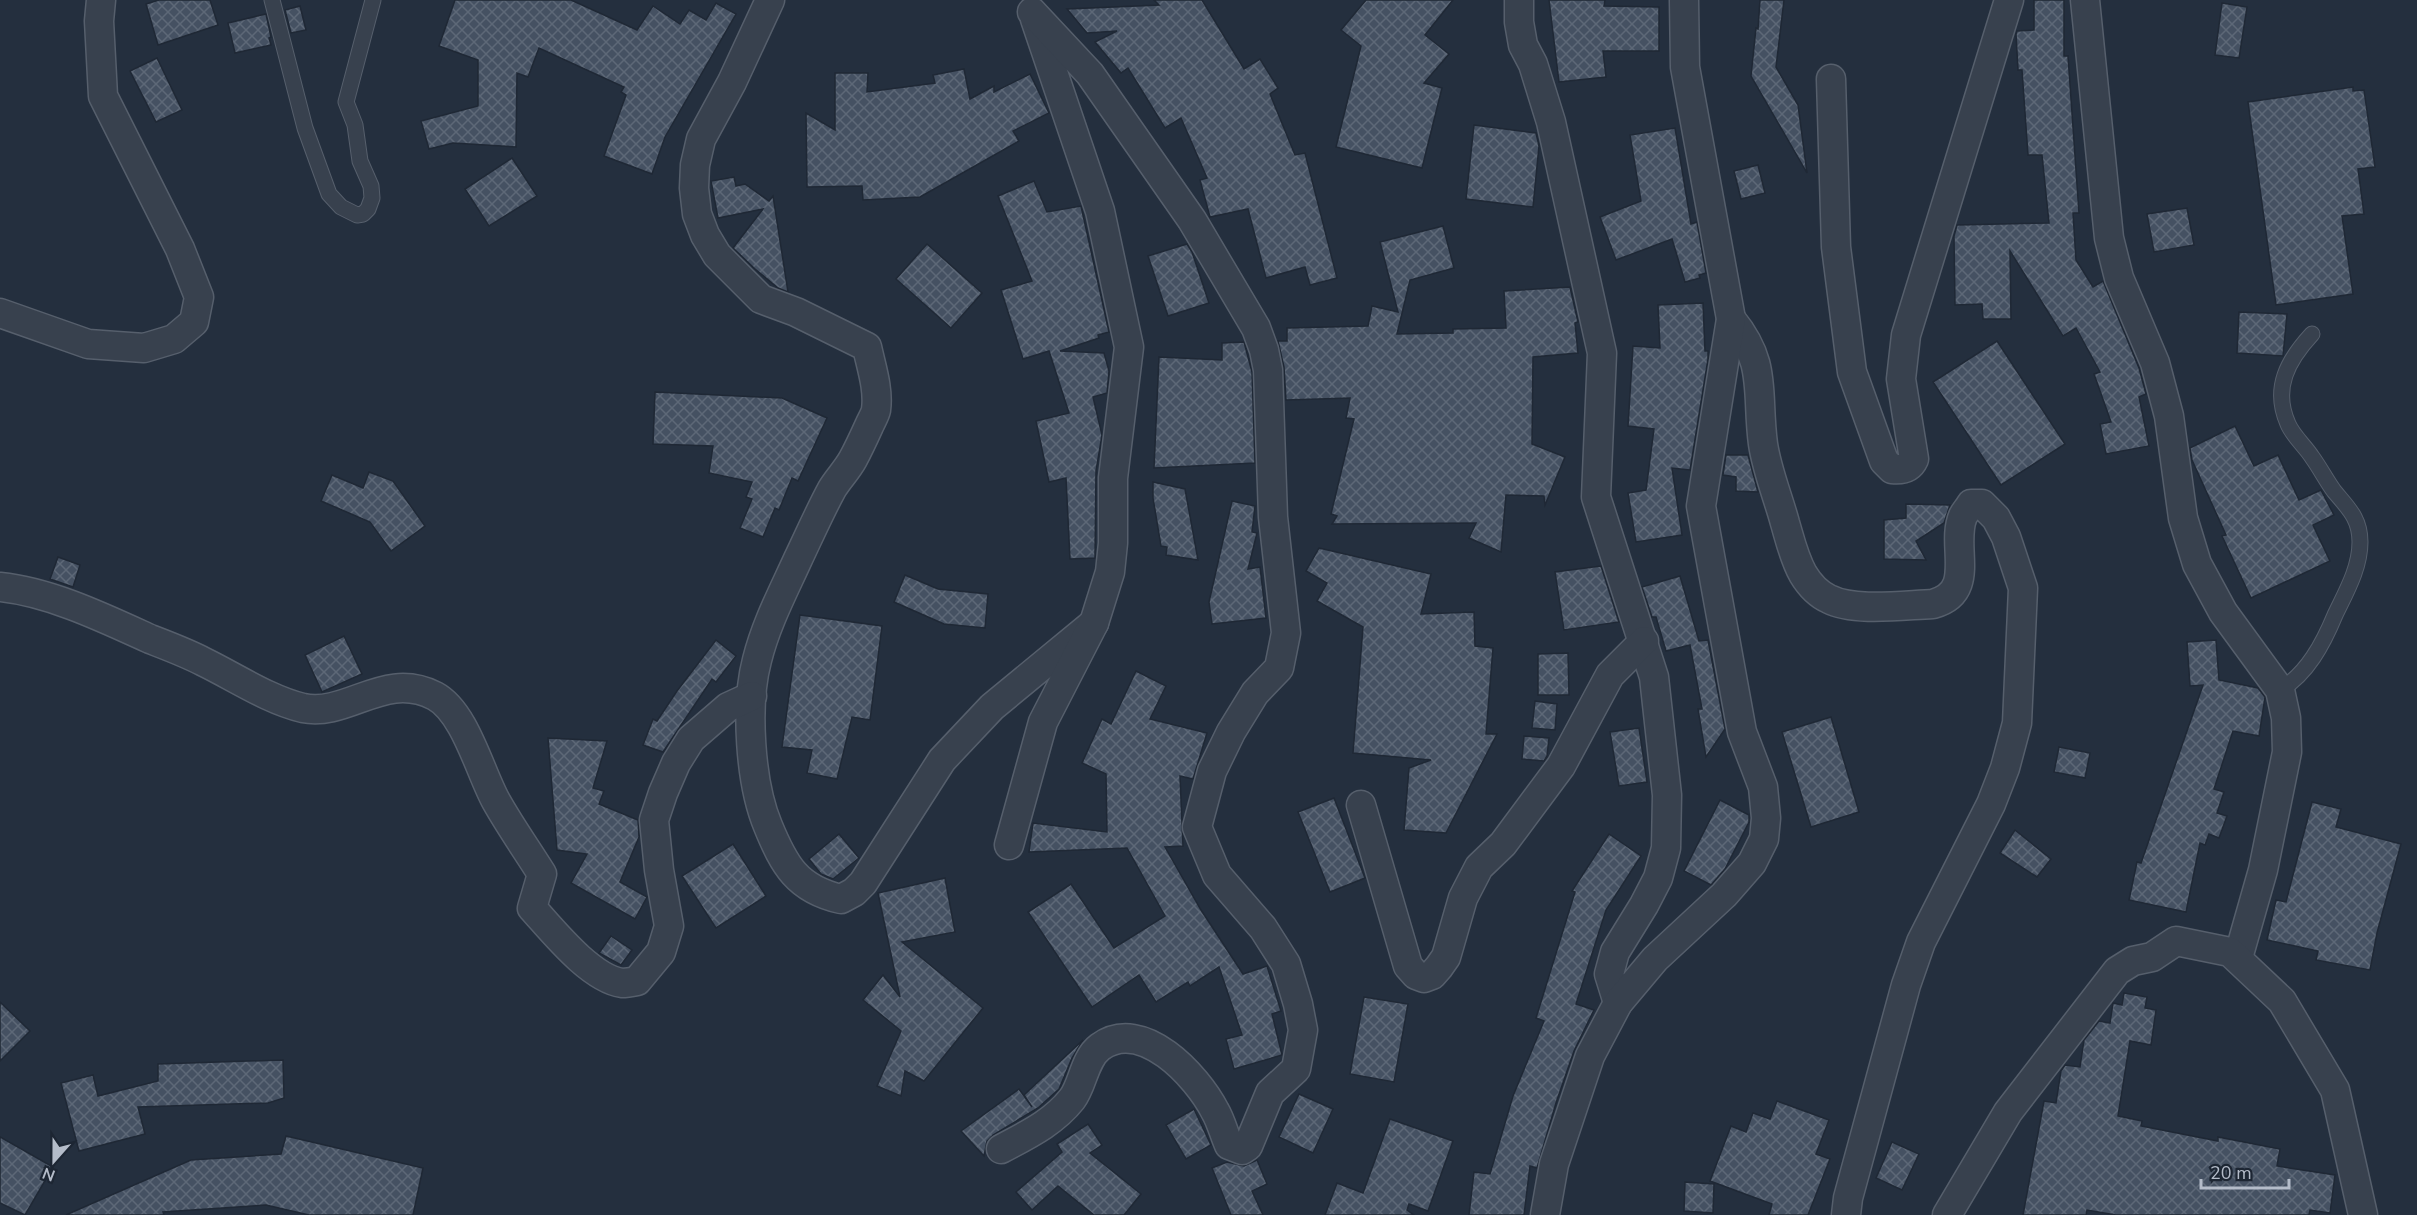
<svg xmlns="http://www.w3.org/2000/svg" width="2417" height="1215" viewBox="0 0 2417 1215" font-family="'Nunito Sans',sans-serif">
<style>
.building{fill:url(#building-cross-hatch);stroke:#1f2835;stroke-width:1.5}
.lines{fill:none;stroke-linecap:round;stroke-linejoin:round}
.lane-casing{stroke:#565f6c;stroke-width:17}
.street-casing{stroke:#565f6c;stroke-width:31}
.lane{stroke:#38414e;stroke-width:15}
.street{stroke:#38414e;stroke-width:28}
</style>
<defs>
<pattern id="building-cross-hatch" width="8" height="8" patternUnits="userSpaceOnUse" patternTransform="scale(1.5)"><rect width="8" height="8" fill="#455162"/><path d="M0 0l8 8M0 8l8-8" fill="none" stroke="#5d6877"/></pattern>
</defs>
<rect width="100%" height="100%" fill="#242f3e"/>
<g class="building">
<polygon points="159,0 210,0 218,25 158,45 146,4"/>
<polygon points="455,0 571,0 637,30 653,6 680,24 689,10 706,20 716,3 736,14 665,137 652,174 604,156 626,95 621,92 624,87 539,48 528,77 517,73 516,147 453,143 429,149 421,121 478,106 478,60 439,46"/>
<polygon points="1154,0 1202,0 1244,69 1260,59 1278,88 1270,94 1295,155 1305,153 1337,278 1310,285 1305,267 1266,278 1248,209 1210,217 1200,180 1207,178 1181,118 1165,128 1128,68 1121,73 1095,42 1117,31 1087,33 1067,9 1159,5"/>
<polygon points="1366,0 1453,0 1425,35 1449,54 1424,83 1442,88 1422,168 1336,147 1361,46 1341,30"/>
<polygon points="1549,0 1605,0 1604,6 1659,7 1659,51 1603,51 1606,77 1559,82"/>
<polygon points="1760,0 1784,0 1776,67 1798,105 1807,173 1751,76 1756,28 1758,29"/>
<polygon points="2034,0 2064,0 2064,56 2068,56 2079,213 2073,213 2076,260 2093,287 2103,281 2139,368 2146,394 2139,397 2149,446 2106,454 2100,424 2111,422 2094,374 2100,372 2076,328 2063,336 2010,251 2011,319 1983,319 1982,304 1955,305 1954,236 1957,225 2049,223 2042,155 2028,155 2022,70 2018,70 2016,34 2017,31 2034,30"/>
<polygon points="2222,3 2247,7 2239,58 2215,55"/>
<polygon points="300,6 306,30 291,33 285,10"/>
<polygon points="266,14 271,37 269,38 271,45 235,53 228,23"/>
<polygon points="157,58 182,110 156,122 130,71"/>
<polygon points="964,69 970,99 994,86 994,92 1030,74 1049,113 1013,131 1019,141 920,197 863,200 862,186 807,187 806,113 835,130 835,73 868,73 867,92 935,83 933,75"/>
<polygon points="2353,87 2353,91 2364,90 2375,167 2358,169 2364,214 2342,216 2353,294 2276,305 2248,102"/>
<polygon points="1474,125 1536,133 1539,146 1533,207 1466,199"/>
<polygon points="1675,128 1691,224 1697,222 1706,273 1699,275 1700,278 1685,282 1672,239 1616,260 1600,217 1641,201 1630,135"/>
<polygon points="512,158 537,196 489,226 465,189"/>
<polygon points="1758,165 1765,193 1741,199 1734,171"/>
<polygon points="734,177 736,186 745,184 769,201 773,196 788,292 778,288 755,269 733,248 763,209 718,218 711,181"/>
<polygon points="1034,181 1047,212 1081,206 1109,332 1098,335 1099,338 1060,351 1104,353 1109,371 1107,393 1093,397 1102,435 1096,471 1095,558 1070,559 1066,478 1049,482 1036,421 1069,413 1049,351 1023,359 1001,290 1032,281 998,196"/>
<polygon points="2187,208 2194,245 2154,252 2147,214"/>
<polygon points="1443,226 1454,268 1410,280 1397,334 1453,333 1453,329 1506,328 1504,291 1570,287 1578,322 1575,323 1578,353 1533,357 1532,444 1565,457 1545,505 1544,496 1506,495 1501,552 1469,538 1476,523 1332,524 1337,516 1331,514 1354,419 1346,418 1350,398 1286,400 1284,367 1278,341 1287,341 1287,328 1368,326 1372,306 1398,312 1380,242"/>
<polygon points="927,244 982,293 951,328 896,279"/>
<polygon points="1187,244 1192,252 1209,303 1168,316 1148,256"/>
<polygon points="1703,303 1705,351 1708,351 1708,359 1690,470 1672,468 1682,535 1636,542 1628,493 1646,490 1654,429 1628,426 1633,346 1660,348 1658,305"/>
<polygon points="2239,312 2287,314 2283,356 2237,353"/>
<polygon points="1997,341 2065,444 2001,485 1933,382"/>
<polygon points="1244,342 1252,372 1255,463 1154,468 1159,357 1222,360 1222,343"/>
<polygon points="655,392 782,398 827,418 798,481 792,478 779,510 775,508 763,537 740,528 752,499 746,497 752,482 709,473 713,446 653,444"/>
<polygon points="2235,426 2254,466 2278,455 2299,500 2321,490 2334,515 2313,525 2330,561 2251,598 2222,536 2226,535 2192,460 2190,448"/>
<polygon points="1726,455 1748,455 1758,492 1736,491 1736,477 1723,475"/>
<polygon points="369,472 393,481 425,526 391,551 370,522 321,501 332,475 363,488"/>
<polygon points="1153,482 1185,489 1198,560 1166,555 1167,547 1161,546 1153,498"/>
<polygon points="1232,501 1255,506 1252,532 1257,533 1248,569 1260,567 1266,618 1212,624 1209,602"/>
<polygon points="1906,504 1950,505 1944,523 1916,541 1926,560 1884,559 1884,520 1906,518"/>
<polygon points="1319,548 1431,574 1421,614 1474,612 1475,646 1493,648 1486,734 1497,734 1446,833 1404,830 1409,768 1431,760 1353,753 1363,627 1317,601 1327,583 1306,571"/>
<polygon points="58,557 80,565 73,587 50,579"/>
<polygon points="1601,566 1619,622 1564,630 1555,572"/>
<polygon points="905,575 938,589 988,594 985,628 944,624 894,602"/>
<polygon points="1680,576 1699,641 1708,640 1725,729 1706,757 1698,709 1702,709 1690,645 1666,651 1656,617 1652,617 1642,587"/>
<polygon points="800,615 882,626 870,720 852,717 837,779 807,773 812,750 782,747"/>
<polygon points="344,636 362,674 322,692 305,655"/>
<polygon points="716,640 736,656 716,682 712,679 663,752 643,745 653,719 657,721 677,691"/>
<polygon points="2216,640 2219,680 2258,688 2265,697 2259,736 2233,731 2214,789 2224,792 2217,813 2227,816 2219,838 2209,834 2205,845 2200,843 2186,912 2129,900 2137,862 2141,863 2203,685 2190,686 2187,642"/>
<polygon points="1568,653 1569,695 1538,695 1538,654"/>
<polygon points="1136,671 1166,686 1150,719 1207,733 1193,779 1180,776 1183,846 1165,847 1201,910 1243,974 1267,966 1281,1011 1272,1014 1282,1055 1234,1069 1226,1039 1242,1035 1219,967 1190,986 1188,982 1156,1002 1139,975 1092,1007 1028,912 1071,884 1114,948 1165,916 1127,848 1029,852 1033,823 1107,832 1106,774 1082,763 1102,719 1111,724"/>
<polygon points="1535,701 1557,704 1555,730 1532,728"/>
<polygon points="1831,717 1859,812 1811,827 1782,732"/>
<polygon points="1639,728 1647,782 1619,786 1610,732"/>
<polygon points="1524,736 1549,738 1547,756 1544,761 1522,759"/>
<polygon points="548,738 607,741 593,788 604,791 599,804 638,820 639,837 620,882 647,897 635,919 571,883 587,854 557,850"/>
<polygon points="2059,747 2090,753 2085,778 2054,772"/>
<polygon points="1334,798 1365,878 1330,892 1298,812"/>
<polygon points="1720,800 1749,815 1749,822 1725,869 1711,885 1684,871"/>
<polygon points="2312,802 2341,809 2336,827 2401,844 2377,933 2370,970 2316,960 2318,951 2267,940 2276,900 2286,902"/>
<polygon points="2015,830 2051,859 2037,877 2000,853"/>
<polygon points="839,834 859,858 833,879 821,874 809,859"/>
<polygon points="1609,834 1641,856 1606,910 1576,1004 1594,1010 1574,1051 1556,1103 1537,1168 1530,1166 1524,1215 1469,1215 1474,1172 1490,1174 1513,1096 1544,1021 1536,1018 1575,892 1572,891"/>
<polygon points="733,844 766,896 716,928 682,876"/>
<polygon points="945,878 955,932 902,942 983,1008 924,1081 905,1071 901,1096 877,1086 901,1031 863,1000 883,975 900,997 878,893"/>
<polygon points="611,936 632,950 621,965 599,953"/>
<polygon points="2124,993 2147,997 2145,1008 2156,1010 2151,1045 2130,1041 2118,1116 2142,1121 2141,1126 2218,1141 2218,1137 2280,1149 2277,1166 2335,1175 2330,1213 2310,1210 2309,1215 2116,1215 2087,1210 2086,1215 2023,1215 2044,1101 2056,1103 2061,1071 2065,1065 2080,1067 2084,1040 2099,1021 2110,1023 2113,1003 2122,1005"/>
<polygon points="1364,997 1408,1004 1394,1082 1350,1074"/>
<polygon points="0,1002 30,1031 0,1061"/>
<polygon points="1083,1040 1072,1058 1059,1089 1038,1108 993,1135 987,1141 984,1156 961,1131 1019,1089 1032,1107 1024,1095"/>
<polygon points="283,1060 284,1098 268,1103 138,1107 145,1134 79,1151 61,1083 93,1075 98,1096 158,1081 158,1064"/>
<polygon points="1299,1094 1333,1109 1313,1153 1279,1137"/>
<polygon points="1777,1101 1829,1120 1816,1154 1830,1159 1808,1215 1769,1215 1772,1204 1710,1181 1731,1126 1746,1132 1753,1113 1770,1119"/>
<polygon points="1194,1109 1211,1145 1186,1159 1166,1125"/>
<polygon points="1390,1119 1453,1141 1428,1211 1409,1204 1407,1210 1414,1215 1325,1215 1337,1183 1363,1193"/>
<polygon points="1088,1124 1102,1145 1090,1153 1141,1194 1124,1215 1094,1215 1058,1186 1032,1210 1016,1192 1062,1152 1057,1144"/>
<polygon points="286,1136 423,1168 413,1215 309,1215 266,1205 163,1212 164,1215 66,1215 191,1160 281,1154"/>
<polygon points="0,1137 53,1167 25,1215 0,1203"/>
<polygon points="1892,1142 1919,1154 1902,1190 1876,1178"/>
<polygon points="1257,1160 1267,1184 1252,1191 1263,1215 1231,1215 1212,1168 1227,1162 1244,1166"/>
<polygon points="1685,1182 1714,1184 1713,1213 1684,1211"/>
</g>
<g class="lines">
<defs>
<g id="lane">
<polyline points="272,0 305,128 329,194 341,207 357,215 363,214 368,209 372,198 371,186 360,161 355,125 346,102 373,0"/>
<path d="M 2280,690 C 2307,674 2323,644 2335,615 C 2346,592 2360,568 2360,542 C 2360,518 2348,508 2334,491 C 2326,480 2320,468 2312,457 C 2305,446 2293,436 2288,424 C 2272,388 2288,360 2312,334"/>
</g>
<g id="street">
<path d="M 770,0 L 732,82 L 701,139 L 695,165 L 694,188 L 697,214 L 705,235 L 717,255 L 761,299 L 796,312 L 867,347 C 871,366 879,389 876,410 C 875,415 871,421 869,426 C 864,437 859,448 853,459 C 847,470 838,479 832,489 C 820,511 809,536 798,559 C 783,592 766,624 757,660 C 745,705 750,783 768,826 C 784,865 797,889 841,899 L 854,892 L 863,883 L 942,760 L 992,707 L 1094,623"/>
<polyline points="1519,0 1519,22 1523,45 1533,64 1551,122 1602,353 1596,497 1654,677 1667,795 1666,848 1658,878 1644,905 1615,952 1609,974 1618,1003"/>
<polyline points="2085,0 2109,238 2119,278 2155,363 2169,416 2183,518 2197,564 2223,612 2280,690 2286,718 2287,752 2263,870 2238,958"/>
<path d="M 1831,79 L 1836,247 L 1852,372 L 1884,461 L 1892,469 C 1902,470 1910,468 1914,459 L 1901,379 L 1906,335 L 2009,0"/>
<polyline points="0,313 88,344 144,348 174,339 194,322 199,297 180,249 103,96 99,21 101,0"/>
<path d="M 1731,319 C 1768,364 1756,391 1763,444 C 1767,471 1778,497 1785,523 C 1790,540 1794,558 1803,574 C 1809,584 1818,594 1829,599 C 1854,612 1904,605 1933,604 C 1978,592 1950,546 1963,516 C 1965,512 1969,508 1971,504 L 1982,504 L 1996,518 L 2006,537 L 2023,588 L 2017,723 L 2005,768 L 1991,804 L 1921,942 L 1906,985 L 1848,1198 L 1846,1215"/>
<path d="M 0,587 C 50,592 104,618 150,639 C 168,646 187,653 204,662 C 235,677 269,700 303,708 C 349,717 384,670 435,696 C 465,712 480,772 496,801 C 510,826 527,850 542,874 L 532,908 C 553,931 590,978 622,983 C 627,983 632,982 637,981 L 661,952 L 669,926 L 659,870 L 654,820 L 663,793 L 676,763 L 691,739 L 728,707 L 752,696"/>
<polyline points="1361,805 1408,966 1416,975 1424,978 1432,975 1439,967 1446,957 1463,898 1479,867 1503,844 1561,766 1610,675 1644,641"/>
<polyline points="1009,845 1043,722 1094,623 1110,572 1113,543 1113,478 1129,347 1100,211 1035,19"/>
<path d="M 1001,1149 C 1027,1135 1053,1123 1072,1099 C 1083,1085 1084,1059 1100,1047 C 1142,1016 1197,1076 1215,1111 C 1221,1121 1224,1134 1229,1145 L 1242,1150 L 1248,1146 L 1270,1093 L 1296,1069 L 1303,1030 L 1298,1004 L 1286,964 L 1263,928 L 1217,875 L 1197,827 L 1212,771 L 1231,732 L 1255,693 L 1279,668 L 1286,633 L 1273,517 L 1268,370 L 1264,350 L 1256,328 L 1192,220 L 1090,74 L 1032,12"/>
<polyline points="1545,1215 1554,1164 1590,1056 1618,1003 1655,959 1724,895 1752,863 1764,839 1766,818 1763,787 1742,732 1701,506 1731,319 1685,67 1684,0"/>
<polyline points="1947,1215 2008,1112 2117,971 2133,961 2152,957 2176,941 2230,952 2282,1001 2335,1090 2363,1215"/>
</g>
</defs>
<use href="#lane" class="lane-casing"/>
<use href="#street" class="street-casing"/>
<use href="#lane" class="lane"/>
<use href="#street" class="street"/>
</g>
<g transform="translate(54 1161) rotate(201)" stroke="#1d2633" stroke-width="4.5" paint-order="stroke">
<path d="M0-4.5L10 22L0 15L-10 22Z" fill="#b4bcc9"/>
<text y="-9" font-size="16" font-weight="bold" text-anchor="middle" fill="#b4bcc9">N</text>
</g>
<path d="M2201 1179v9h88v-9" fill="none" stroke="#b4bcc9" stroke-width="3"/>
<text x="2210" y="1179" font-size="18" fill="#b4bcc9" stroke="#1d2633" stroke-width="4.5" paint-order="stroke">20 m</text>
</svg>
